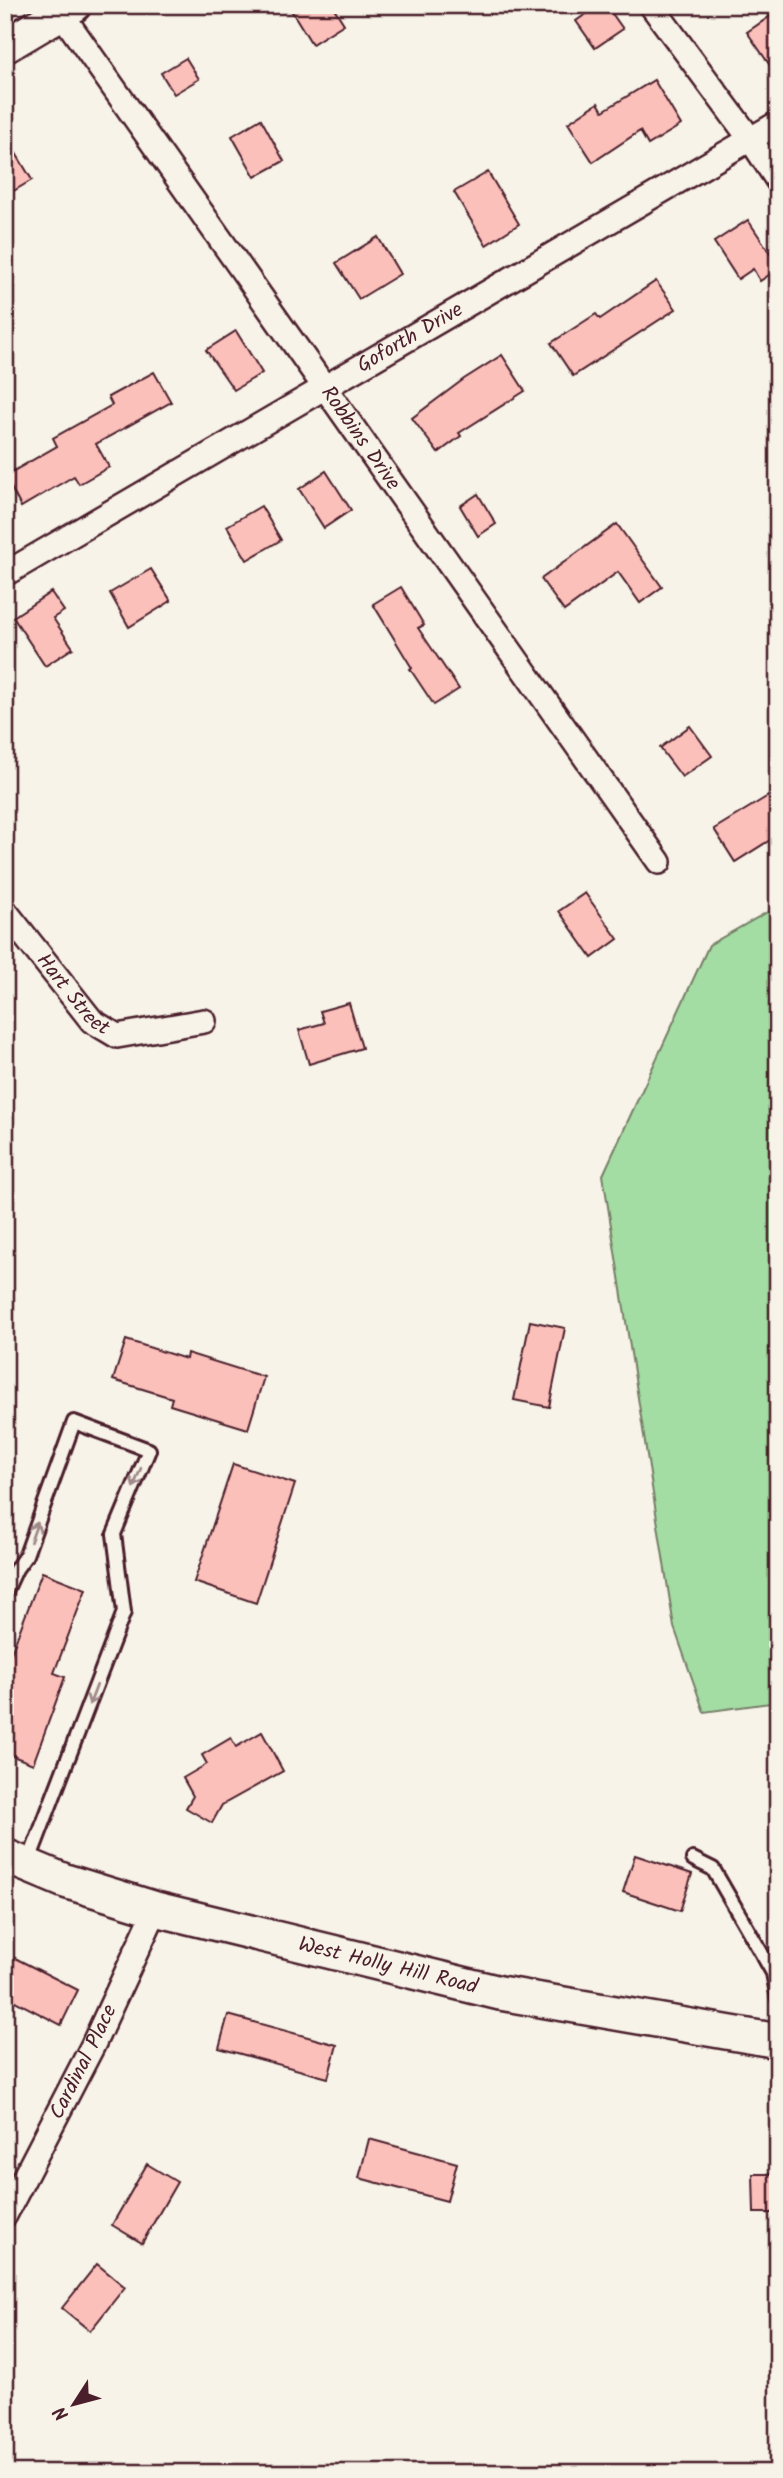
<svg xmlns="http://www.w3.org/2000/svg" width="783" height="2478" viewBox="0 0 783 2478" font-family="Kalam,sans-serif">
<style>
.green{fill:#a3dda3;stroke:#767e67;stroke-width:2}
.building{fill:#fcc0bb;stroke:#4a1f2b;stroke-width:2}
.lines{fill:none;stroke-linecap:round;stroke-linejoin:round}
.lane-casing{stroke:#4a1f2b;stroke-width:18}
.street-casing{stroke:#4a1f2b;stroke-width:28}
.secondary-casing{stroke:#4a1f2b;stroke-width:38}
.lane{stroke:#f7f3e8;stroke-width:12}
.street{stroke:#f7f3e8;stroke-width:23}
.secondary{stroke:#f7f3e8;stroke-width:33}
.oneway{stroke:#a0898a}
.labels{text-anchor:middle;dominant-baseline:central;stroke-width:5;stroke-linejoin:round;paint-order:stroke}
.street-label{font-size:21px;fill:#4a1f2b;stroke:#f7f3e8}
</style>
<rect width="100%" height="100%" fill="#f7f3e8"/>
<filter id="ink" filterUnits="userSpaceOnUse"><feTurbulence type="fractalNoise" baseFrequency=".0143" numOctaves="2"/><feDisplacementMap in="SourceGraphic" scale="14" xChannelSelector="R" yChannelSelector="G"/><feConvolveMatrix kernelMatrix="1 2 1 2 8 2 1 2 1" color-interpolation-filters="sRGB"/></filter>
<g filter="url(#ink)">
<polygon class="green" points="778,906 778,1702 704,1712 674,1627 603,1175 709,945"/>
<g class="building">
<polygon points="288,5 332,5 344,24 312,44"/>
<polygon points="599,5 606,5 623,29 595,48 576,21"/>
<polygon points="778,11 778,77 747,32"/>
<polygon points="186,58 199,79 174,94 161,73"/>
<polygon points="654,80 681,125 648,145 640,131 593,162 568,123 598,103 603,111"/>
<polygon points="261,119 284,161 255,177 232,136"/>
<polygon points="5,135 32,180 5,196"/>
<polygon points="488,172 519,224 486,245 454,192"/>
<polygon points="748,220 778,265 778,269 760,281 753,269 738,279 714,242"/>
<polygon points="378,237 400,274 359,299 336,263"/>
<polygon points="656,281 676,309 573,376 551,343 596,314 600,319"/>
<polygon points="236,331 262,373 234,390 206,350"/>
<polygon points="502,355 525,391 459,433 461,436 438,453 412,418 464,379"/>
<polygon points="154,372 171,402 96,444 109,467 79,484 74,476 21,507 5,476 57,446 53,438 112,405 108,397"/>
<polygon points="326,471 351,510 324,528 299,489"/>
<polygon points="478,494 496,524 478,536 460,506"/>
<polygon points="261,506 281,540 247,560 227,526"/>
<polygon points="617,524 662,587 640,603 618,572 564,611 541,579"/>
<polygon points="151,569 171,601 129,627 110,593"/>
<polygon points="401,587 424,625 418,628 459,689 434,705 410,669 412,668 373,604"/>
<polygon points="51,592 64,611 53,618 73,648 45,666 13,617"/>
<polygon points="690,726 712,756 682,777 660,748"/>
<polygon points="768,796 778,812 778,835 735,862 714,829"/>
<polygon points="585,893 618,939 592,958 559,911"/>
<polygon points="349,1003 362,1048 309,1064 299,1030 324,1023 320,1011"/>
<polygon points="530,1321 565,1328 549,1407 514,1400"/>
<polygon points="126,1340 186,1359 187,1353 264,1377 248,1429 170,1405 172,1398 113,1380"/>
<polygon points="233,1464 295,1484 256,1603 194,1582"/>
<polygon points="42,1572 86,1589 54,1673 65,1677 33,1764 5,1753 5,1669"/>
<polygon points="262,1732 283,1771 222,1805 212,1823 186,1808 193,1796 183,1778 207,1764 202,1755 231,1738 236,1747"/>
<polygon points="635,1855 692,1874 680,1911 623,1892"/>
<polygon points="5,1953 78,1990 61,2025 5,1996"/>
<polygon points="228,2015 337,2045 328,2078 219,2048"/>
<polygon points="369,2139 457,2163 447,2201 359,2178"/>
<polygon points="147,2164 177,2182 142,2243 112,2225"/>
<polygon points="753,2174 778,2174 778,2213 754,2213"/>
<polygon points="97,2264 125,2287 90,2331 62,2308"/>
</g>
<g class="lines">
<defs>
<g id="lane">
<polyline points="5,1593 16,1569 26,1555 74,1422 149,1450 114,1534 124,1612 28,1863"/>
<polyline points="693,1859 713,1869 773,1973 778,1999"/>
</g>
<g id="street">
<polyline points="651,5 751,140 778,181"/>
<path id="s1" d="M 61,13 L 659,862"/>
<path id="s2" d="M 5,574 L 778,123"/>
<path id="s3" d="M 5,911 L 92,1021 L 117,1036 L 204,1021"/>
<path id="s4" d="M 5,2215 L 93,2045 L 156,1909"/>
</g>
<g id="secondary">
<polyline points="5,46 74,5"/>
<path id="s5" d="M 5,1856 L 65,1881 L 156,1909 L 500,1993 L 778,2041"/>
</g>
</defs>
<use href="#lane" class="lane-casing"/>
<use href="#street" class="street-casing"/>
<use href="#secondary" class="secondary-casing"/>
<use href="#lane" class="lane"/>
<use href="#street" class="street"/>
<use href="#secondary" class="secondary"/>
</g>
<defs><path id="oneway-shaft" d="M-6 0H5M1.5-3L5.5 0L1.5 3" fill="none" stroke-width="1.6" stroke-linecap="round" stroke-linejoin="round" transform="scale(1.75)"/></defs>
<g class="oneway">
<use href="#oneway-shaft" transform="translate(137 1478) rotate(112)"/>
<use href="#oneway-shaft" transform="translate(34 1532) rotate(-70)"/>
<use href="#oneway-shaft" transform="translate(93 1695) rotate(111)"/>
</g>
</g>
<g class="labels">
<g class="street-label">
<text stroke="none"><textPath href="#s2" startOffset="469">Goforth Drive</textPath></text>
<text stroke="none"><textPath href="#s1" startOffset="520">Robbins Drive</textPath></text>
<text stroke="none"><textPath href="#s3" startOffset="108">Hart Street</textPath></text>
<text stroke="none"><textPath href="#s5" startOffset="399">West Holly Hill Road</textPath></text>
<text stroke="none"><textPath href="#s4" startOffset="172">Cardinal Place</textPath></text>
</g>
</g>
<rect width="783" height="2478" fill="none" stroke="#f7f3e8" stroke-width="28"/>
<rect x="14" y="14" width="755" height="2450" fill="none" stroke="#4a1f2b" stroke-width="2.5" filter="url(#ink)"/>
<g transform="translate(74 2404) rotate(234)" stroke="#f7f3e8" stroke-width="5" paint-order="stroke">
<path d="M0-5L12 26L0 18L-12 26Z" fill="#4a1f2b"/>
<text y="-10" font-size="19" font-weight="bold" text-anchor="middle" fill="#4a1f2b">N</text>
</g>
</svg>
